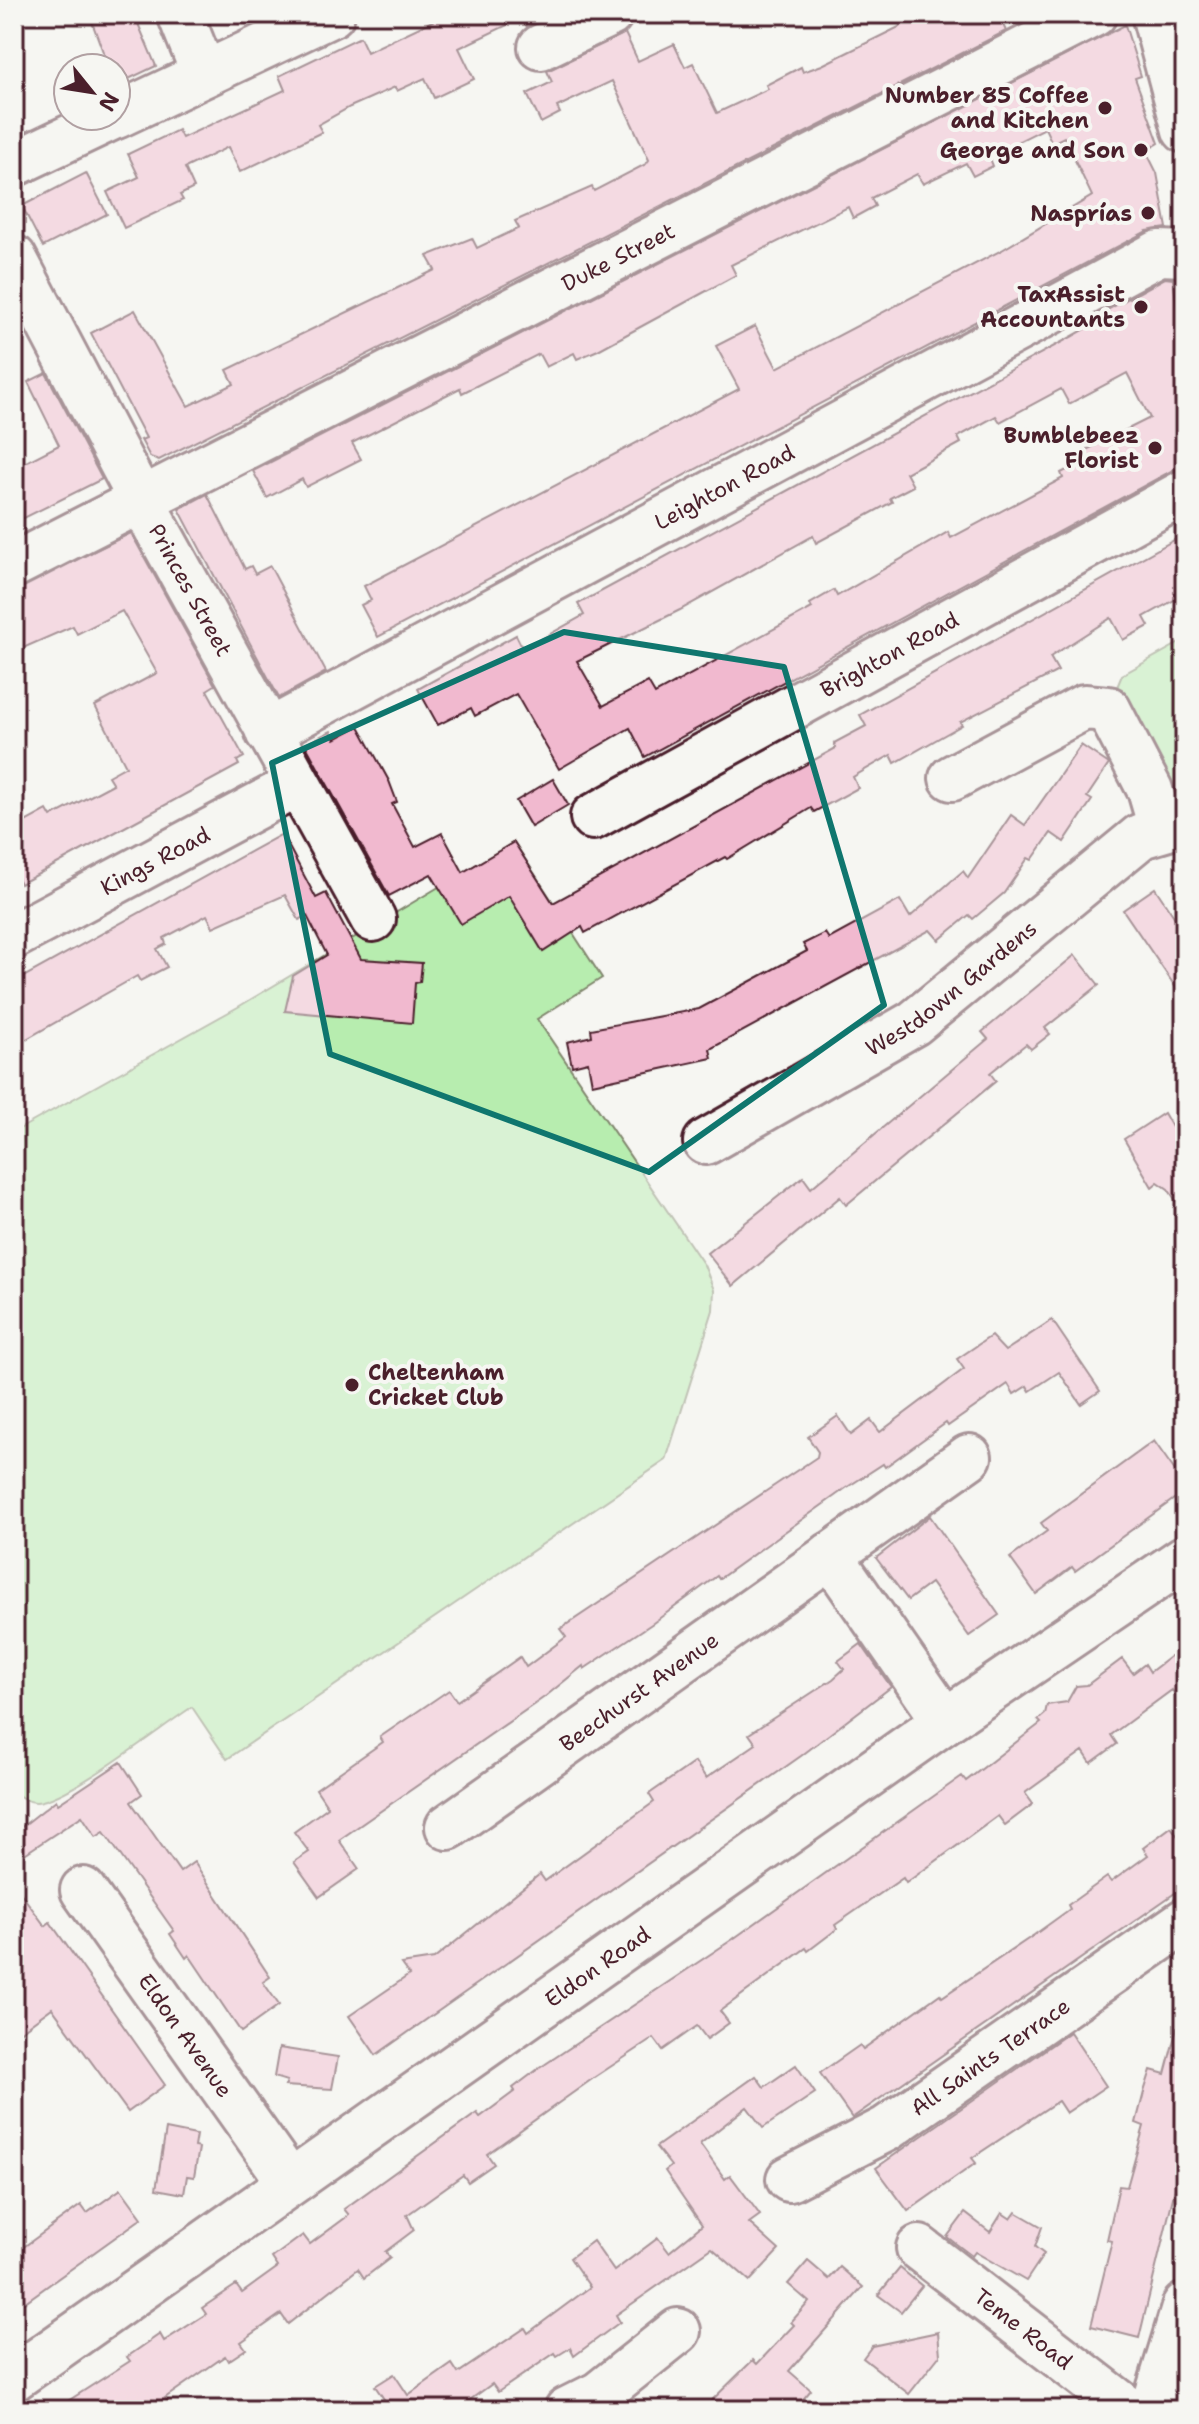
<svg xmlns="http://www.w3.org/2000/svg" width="1199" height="2424" viewBox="0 0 1199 2424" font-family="'Shantell Sans',sans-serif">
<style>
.green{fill:#b7edaf;stroke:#80866d;stroke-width:2}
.building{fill:#f1b9cf;stroke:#4a1f2b;stroke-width:2;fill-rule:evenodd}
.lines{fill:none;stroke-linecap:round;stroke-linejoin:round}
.minor-casing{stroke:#4a1f2b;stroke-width:50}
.minor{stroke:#f6f6f2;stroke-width:44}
.marked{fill:none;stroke:#0f766e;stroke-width:6;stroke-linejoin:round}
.poi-dot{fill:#4a1f2b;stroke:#f6f6f2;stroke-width:3}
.labels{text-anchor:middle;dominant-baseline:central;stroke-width:8;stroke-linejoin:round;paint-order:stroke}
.poi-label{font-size:22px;font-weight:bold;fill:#4a1f2b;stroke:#f6f6f2;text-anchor:end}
.street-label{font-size:22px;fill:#4a1f2b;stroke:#f6f6f2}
</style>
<rect width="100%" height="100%" fill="#f6f6f2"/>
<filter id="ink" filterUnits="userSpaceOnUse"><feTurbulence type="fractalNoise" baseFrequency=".0125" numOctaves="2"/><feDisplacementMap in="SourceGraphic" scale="16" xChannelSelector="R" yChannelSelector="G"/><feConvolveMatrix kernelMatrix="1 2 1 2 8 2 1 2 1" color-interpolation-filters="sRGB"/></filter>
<g filter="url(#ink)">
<g class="green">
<polygon points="1185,640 1185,823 1108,709 1122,675"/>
<path d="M 514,842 L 602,978 L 537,1019 L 704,1265 L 714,1290 L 713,1310 L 666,1460 L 227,1759 L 192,1707 C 161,1727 68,1801 36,1802 C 28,1802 20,1797 14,1792 L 14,1132 L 238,1007 Z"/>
</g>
<g class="building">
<polygon points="89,14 134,14 156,66 116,85 116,68 109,68"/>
<polygon points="447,14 552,14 527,27 522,18 459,48 474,79 434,98 425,78 397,91 395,87 350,107 318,125 322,132 240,172 228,147 185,168 194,188 180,195 183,200 124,228 107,192 139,177 128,154 178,130 182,138 285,90 279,76 360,37 367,52"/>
<polygon points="895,14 998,14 1006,31 159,460 150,457 141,440 146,438 91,333 135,310 188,406 234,384 227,370 435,270 427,256 472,238 477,248 519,228 515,221 592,187 594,191 646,164 649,160 612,81 557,107 560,113 541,123 527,94 552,82 547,71 625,33 638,61 674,44 685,67 693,63 717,113 768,89 766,85 801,67 803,72 822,65 901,26"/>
<polygon points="1125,25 1141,76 1135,78 1159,143 1146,151 1157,173 1167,228 1147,231 378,637 361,605 371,600 364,586 739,389 716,346 755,326 777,368 1002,250 1092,196 1064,137 1052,143 1045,128 989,156 993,166 973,176 966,163 923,184 917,174 871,198 875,206 853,218 848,207 731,265 736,275 598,350 577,359 574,353 546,367 539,354 462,393 460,388 352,443 361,459 306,487 302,479 267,498 253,471"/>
<polygon points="86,173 107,214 43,247 22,206"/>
<path d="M 1165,278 L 1173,279 L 1185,363 L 1185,467 L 1173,470 L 645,757 L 630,728 L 559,769 L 516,694 L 475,716 L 471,708 L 438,725 L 418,689 L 516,635 L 523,649 L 584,615 L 578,604 L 1073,336 L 1110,315 L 1107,310 ZM 1127,373 L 1150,418 L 1078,454 L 1082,462 L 1061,473 L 1063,478 L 951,538 L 948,532 L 837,596 L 834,590 L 810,604 L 812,608 L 655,694 L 648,682 L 603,706 L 577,661 L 680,610 L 813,536 L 816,543 L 892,502 L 890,498 L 913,486 L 906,473 L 961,443 L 958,437 L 996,416 L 1000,422 L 1061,389 L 1069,404 Z"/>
<polygon points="46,373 102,479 14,523 14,468 59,445 28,382"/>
<polygon points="207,494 245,569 251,566 255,574 270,566 326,672 279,698 179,509"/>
<polygon points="131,533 215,685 207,690 244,757 237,761 239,765 20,884 14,871 14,828 47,810 51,817 113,784 108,776 126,766 95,706 157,673 122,611 77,634 73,626 14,652 14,590"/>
<polygon points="1185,534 1185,594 1144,617 1149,626 1123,640 1111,618 1050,657 1058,671 960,722 962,725 895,763 891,755 853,777 858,788 814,812 811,808 727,859 725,857 585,933 582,927 543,952 509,896 461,924 431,874 389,896 305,744 331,731 335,739 359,726 389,781 397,802 392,804 415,847 442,833 463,872 514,842 553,903 836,748 834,743 866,726 860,715"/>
<polygon points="1081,745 1109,764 1087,797 1092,800 1064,842 1051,833 1032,860 1028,858 1004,893 973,919 969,915 939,940 930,930 710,1049 712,1058 592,1084 588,1062 572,1066 567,1042 592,1036 591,1029 699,1009 807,951 803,944 825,933 829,939 900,900 910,917 963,871 968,878 1011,815 1025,825"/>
<polygon points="553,779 568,805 531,827 516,801"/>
<polygon points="282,834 316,898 326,893 361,959 422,963 420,982 415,983 412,1023 285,1011 293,976 327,955 307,916 299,920 285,895 213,927 207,915 164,938 166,944 157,949 167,967 140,981 137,976 14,1046 14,982"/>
<polygon points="1155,888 1185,933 1185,1001 1123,910"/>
<polygon points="1075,955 1099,985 1045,1028 1050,1034 1031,1049 1026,1044 990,1073 996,1081 846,1205 840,1197 733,1286 707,1253 803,1177 811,1188 988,1039 982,1032"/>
<polygon points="1164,1113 1172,1127 1185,1129 1181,1140 1185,1148 1185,1214 1168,1189 1158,1182 1152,1187 1124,1139"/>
<polygon points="1052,1320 1100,1391 1081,1404 1059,1372 1030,1391 1027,1386 1014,1394 1008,1384 948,1426 946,1423 885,1467 883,1464 846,1488 719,1579 717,1576 653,1623 584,1669 583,1666 546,1696 339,1840 359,1869 319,1897 294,1862 309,1852 294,1832 328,1807 316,1789 383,1742 380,1737 449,1690 457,1701 520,1657 526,1667 566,1637 560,1629 817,1457 818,1452 808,1437 838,1416 851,1435 871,1420 880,1432 964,1369 957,1359 991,1336 1005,1351"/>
<polygon points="1154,1441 1185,1485 1185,1491 1075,1571 1072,1567 1036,1594 1010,1558 1047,1531 1041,1523"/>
<polygon points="930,1516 999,1615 969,1636 931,1583 908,1600 876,1558"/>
<polygon points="861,1644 891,1687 801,1756 376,2055 349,2016 409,1975 401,1964 434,1959 540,1874 545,1881 654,1802 649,1794 695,1762 706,1778 756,1744 749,1734 833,1679 844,1669 838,1661"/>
<polygon points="1185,1645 1185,1708 1172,1690 1111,1735 1117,1744 1091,1763 1083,1751 1025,1793 1033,1804 1005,1825 998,1816 906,1883 903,1878 835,1925 837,1929 808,1951 806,1948 720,2011 729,2023 707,2039 697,2026 663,2050 654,2038 595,2077 487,2154 494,2164 468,2182 463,2175 407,2215 414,2230 385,2252 390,2258 364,2278 358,2269 288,2324 281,2314 241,2342 246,2349 228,2361 225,2356 165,2398 174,2410 54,2410 130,2361 127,2357 160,2334 164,2341 206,2314 202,2308 236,2285 242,2293 278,2267 272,2258 303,2235 310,2244 349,2215 344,2209 477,2113 480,2117 515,2091 513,2088 538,2069 733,1939 962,1776 966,1781 1041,1723 1038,1720 1045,1714 1047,1705 1067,1702 1076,1686 1087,1685 1122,1659 1133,1673 1145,1664 1150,1672"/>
<polygon points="121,1762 142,1794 131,1802 180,1872 194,1862 270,1977 263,1982 279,2005 241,2032 189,1955 186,1958 170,1934 174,1931 104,1832 96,1837 82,1816 14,1861 14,1833 56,1800 58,1804"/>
<polygon points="1171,1827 1185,1846 1185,1886 852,2118 820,2073 860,2045 863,2049 940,1994 942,1997 1034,1935 1070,1909 1068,1905 1107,1877 1111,1882 1148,1855 1143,1848"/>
<polygon points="14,1884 45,1926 50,1922 165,2085 128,2112 52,2008 14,2036"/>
<polygon points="1177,2028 1185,2029 1185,2164 1179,2186 1176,2185 1139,2338 1091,2326 1112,2241 1107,2240 1119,2186 1127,2187 1144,2126 1136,2123 1144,2092 1151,2070 1165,2074"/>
<polygon points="1070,2032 1106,2086 1066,2113 1058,2101 972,2158 976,2163 908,2211 876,2168"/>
<polygon points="279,2048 338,2057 332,2089 285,2086 287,2081 274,2077"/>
<polygon points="796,2065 815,2093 763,2128 747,2107 700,2144 725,2179 730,2175 760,2215 749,2223 779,2250 750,2281 712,2248 616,2315 620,2322 574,2356 570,2348 557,2356 555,2353 498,2392 492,2384 456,2410 388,2410 390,2408 375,2386 394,2374 408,2395 452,2364 458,2373 525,2328 528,2333 590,2287 570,2258 593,2241 614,2271 658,2238 669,2252 702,2225 665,2171 671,2166 656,2147 756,2076 764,2087"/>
<polygon points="166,2129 196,2135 194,2147 199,2148 194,2177 187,2176 184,2194 156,2189"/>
<polygon points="121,2189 142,2218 14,2310 14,2254 81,2205 87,2213"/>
<polygon points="1016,2212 1042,2227 1035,2247 1044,2254 1026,2281 975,2252 972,2256 947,2237 965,2213 990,2232 1002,2213 1011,2219"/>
<polygon points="808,2261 829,2279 840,2267 863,2287 789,2371 811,2390 794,2410 702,2410 753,2360 757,2364 794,2325 791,2322 809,2302 788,2284"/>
<polygon points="900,2268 922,2286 901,2312 878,2295"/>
<polygon points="938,2332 940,2355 909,2394 863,2358 872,2346"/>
</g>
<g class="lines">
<defs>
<g id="minor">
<polyline points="180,14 204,74"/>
<polyline points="1154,14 1185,130"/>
<polyline points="541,47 610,14"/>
<polyline points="116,116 332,14"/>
<polyline points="14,164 115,116"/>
<path id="s1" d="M 14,258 L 142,502 L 373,919"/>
<path id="s2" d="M 14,565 L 1094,14"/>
<path id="s3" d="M 268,732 L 1159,253 L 1185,254"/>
<polyline points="952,778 1084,707 1108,709 1150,790 1161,828"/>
<path id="s4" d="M 593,817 L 1185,492"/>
<path id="s5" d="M 14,936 L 296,785"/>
<path id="s6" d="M 706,1142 L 914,1023 L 1141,836 L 1185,823"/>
<polyline points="830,1555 945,1721"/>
<path id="s7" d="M 448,1827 L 969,1457"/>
<path id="s8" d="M 83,1890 L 289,2181"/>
<path id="s9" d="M 789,2179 L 886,2129 L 1185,1921"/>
<path id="s10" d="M 919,2248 L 1129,2410"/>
<path id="s11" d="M 14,2378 L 945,1721 L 1185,1558"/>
<polyline points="567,2410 599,2394 678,2331"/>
<polyline points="1153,2410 1185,2305"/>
</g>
</defs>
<use href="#minor" class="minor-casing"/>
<use href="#minor" class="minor"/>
</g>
</g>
<path d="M0 0H1199V2424H0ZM 564,632 L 784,667 L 884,1005 L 649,1172 L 330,1054 L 272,763 Z" fill="#f6f6f2" fill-opacity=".55" fill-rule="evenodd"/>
<path class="marked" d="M 564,632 L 784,667 L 884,1005 L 649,1172 L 330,1054 L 272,763 Z"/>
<g class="poi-dot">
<circle cx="1105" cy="108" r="8"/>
<circle cx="1141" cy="150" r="8"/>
<circle cx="1148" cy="213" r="8"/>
<circle cx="1141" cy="307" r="8"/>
<circle cx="1155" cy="448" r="8"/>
<circle cx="352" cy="1385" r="8"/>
</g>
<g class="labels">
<g class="poi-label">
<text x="1089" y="95">Number 85 Coffee<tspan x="1089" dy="25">and Kitchen</tspan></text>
<text x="1125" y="150">George and Son</text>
<text x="1132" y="213">Nasprías</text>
<text x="1125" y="294">TaxAssist<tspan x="1125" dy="25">Accountants</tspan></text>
<text x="1139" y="435">Bumblebeez<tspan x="1139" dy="25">Florist</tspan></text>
<text x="368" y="1372" text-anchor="start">Cheltenham<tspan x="368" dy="25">Cricket Club</tspan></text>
</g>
<g class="street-label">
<text stroke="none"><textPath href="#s2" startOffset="678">Duke Street</textPath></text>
<text stroke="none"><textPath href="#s3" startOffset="518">Leighton Road</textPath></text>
<text stroke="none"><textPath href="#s1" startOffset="376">Princes Street</textPath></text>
<text stroke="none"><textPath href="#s4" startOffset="338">Brighton Road</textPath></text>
<text stroke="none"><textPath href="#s5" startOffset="160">Kings Road</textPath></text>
<text stroke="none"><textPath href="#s6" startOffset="290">Westdown Gardens</textPath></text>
<text stroke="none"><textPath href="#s7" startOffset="234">Beechurst Avenue</textPath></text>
<text stroke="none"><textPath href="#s11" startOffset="714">Eldon Road</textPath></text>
<text stroke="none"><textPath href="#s8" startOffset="178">Eldon Avenue</textPath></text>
<text stroke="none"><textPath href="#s9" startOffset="236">All Saints Terrace</textPath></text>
<text stroke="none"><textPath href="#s10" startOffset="132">Teme Road</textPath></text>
</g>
</g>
<rect width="1199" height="2424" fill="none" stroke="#f6f6f2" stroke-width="48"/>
<rect x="24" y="24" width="1151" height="2376" fill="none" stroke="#4a1f2b" stroke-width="3" filter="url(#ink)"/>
<g transform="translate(92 92) rotate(120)"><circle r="38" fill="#f6f6f2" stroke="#b1a0a2" stroke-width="2"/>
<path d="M0-6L14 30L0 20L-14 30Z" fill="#4a1f2b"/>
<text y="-12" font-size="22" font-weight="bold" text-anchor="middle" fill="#4a1f2b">N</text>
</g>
</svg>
